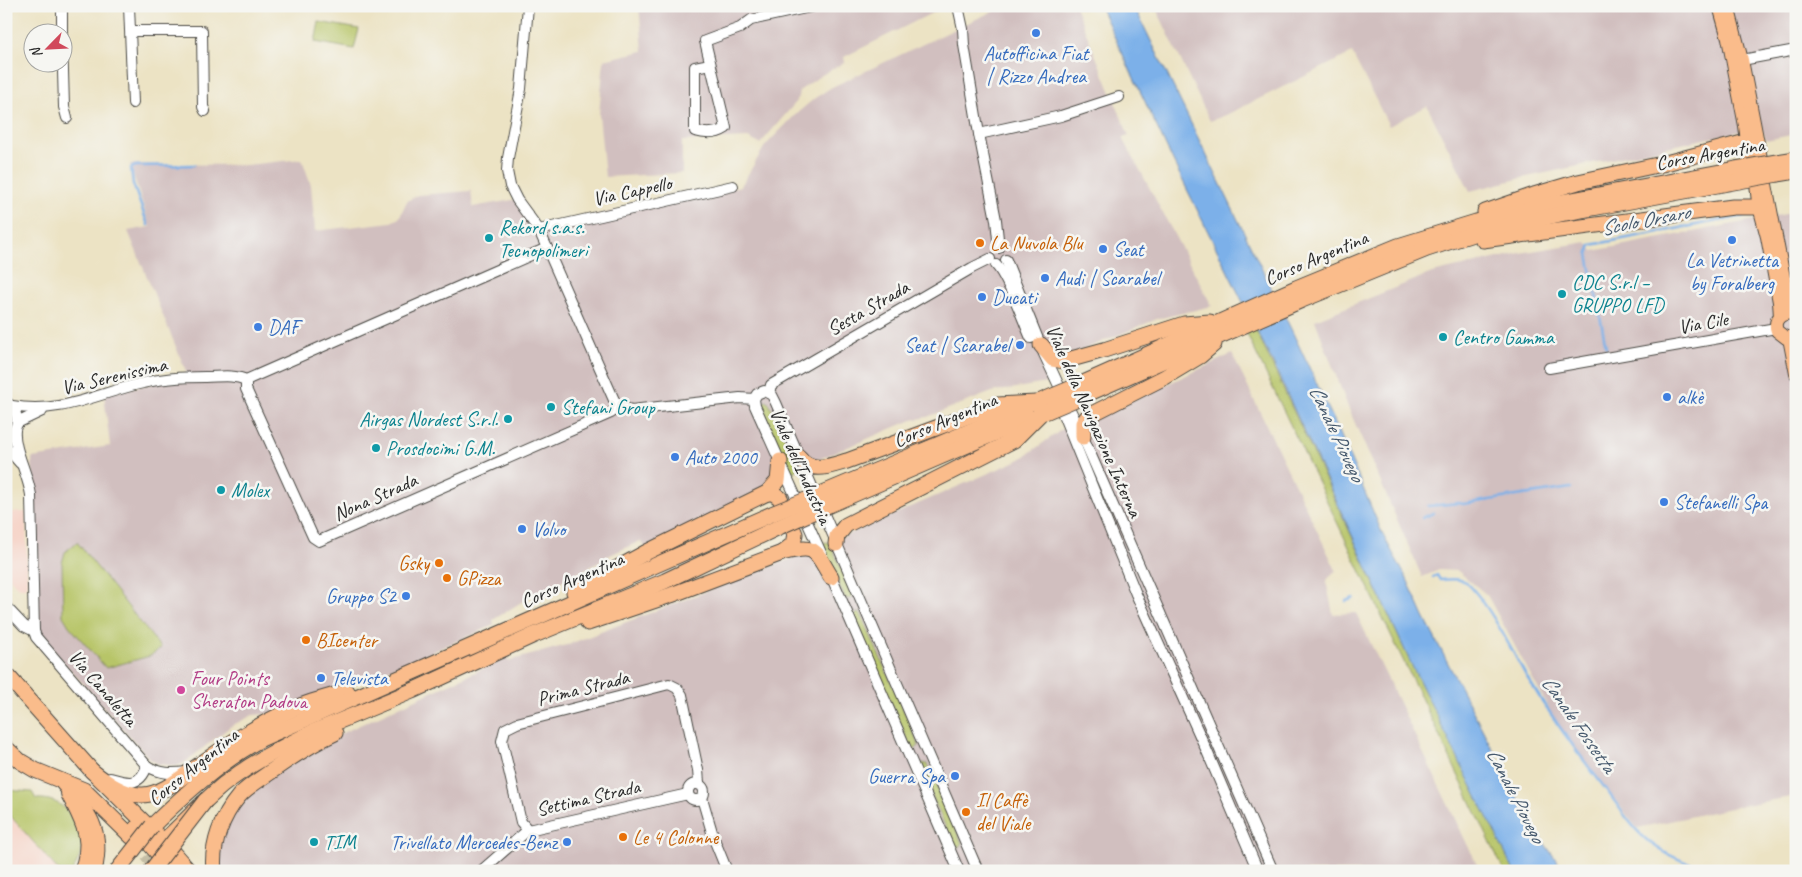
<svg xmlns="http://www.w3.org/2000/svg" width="1802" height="877" viewBox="0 0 1802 877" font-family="Caveat,sans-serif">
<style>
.built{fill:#f6d1c5}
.industrial{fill:#d1bfbf}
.green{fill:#b7c568;stroke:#71784a}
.water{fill:#7bb0e9;stroke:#536e8a}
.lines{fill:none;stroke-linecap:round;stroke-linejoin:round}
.stream{stroke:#7bb0e9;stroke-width:2.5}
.highway-tunnel{stroke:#c5bea5;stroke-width:15;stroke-dasharray:15 8;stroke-linecap:butt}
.minor-casing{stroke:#484742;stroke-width:12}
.major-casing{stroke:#484742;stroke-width:14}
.highway-casing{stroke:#484742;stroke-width:17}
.minor{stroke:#fff;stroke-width:10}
.major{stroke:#fabc8b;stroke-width:12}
.highway{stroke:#fabc8b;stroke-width:15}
.highway-bridge-casing{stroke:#484742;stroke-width:17;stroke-linecap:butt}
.highway-bridge{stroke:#fabc8b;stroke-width:15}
.shop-dot{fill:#3f7fe0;stroke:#f6f6f2;stroke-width:2}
.culture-dot{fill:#0f9aa8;stroke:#f6f6f2;stroke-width:2}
.food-dot{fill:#e8710a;stroke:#f6f6f2;stroke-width:2}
.hotel-dot{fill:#d1479c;stroke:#f6f6f2;stroke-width:2}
.labels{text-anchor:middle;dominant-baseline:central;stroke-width:5;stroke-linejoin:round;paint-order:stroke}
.shop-label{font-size:20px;fill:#366cbe;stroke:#f6f6f2;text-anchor:start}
.street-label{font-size:20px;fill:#2b2b2b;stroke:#f6f6f2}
.culture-label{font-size:20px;fill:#0d838f;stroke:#f6f6f2;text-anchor:start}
.food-label{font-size:20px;fill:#c56008;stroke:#f6f6f2;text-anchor:start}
.hotel-label{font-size:20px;fill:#b23c85;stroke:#f6f6f2;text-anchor:start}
.water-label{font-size:21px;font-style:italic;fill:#475a6e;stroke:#f6f6f2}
</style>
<rect width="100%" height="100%" fill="#f6f6f2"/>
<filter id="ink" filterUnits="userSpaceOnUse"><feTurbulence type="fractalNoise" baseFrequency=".02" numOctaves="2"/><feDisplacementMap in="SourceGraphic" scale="10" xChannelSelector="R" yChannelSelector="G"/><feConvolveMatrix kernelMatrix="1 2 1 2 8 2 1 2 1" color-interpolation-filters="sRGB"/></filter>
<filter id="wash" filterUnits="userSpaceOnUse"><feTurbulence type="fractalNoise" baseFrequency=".0096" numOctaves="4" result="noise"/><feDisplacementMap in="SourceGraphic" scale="20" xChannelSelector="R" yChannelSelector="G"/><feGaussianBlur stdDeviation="1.12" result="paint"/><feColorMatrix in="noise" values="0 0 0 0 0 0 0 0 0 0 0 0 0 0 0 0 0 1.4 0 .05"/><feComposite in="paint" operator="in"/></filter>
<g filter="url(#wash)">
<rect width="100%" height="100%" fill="#ece3c4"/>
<g class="built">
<polygon points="6,512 26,512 27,587 18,587 6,574"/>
<polygon points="6,810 47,856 59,871 6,871"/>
</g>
<g class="industrial">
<polygon points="639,6 946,6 844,57 845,62 820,76 799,91 797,101 760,144 748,138 682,141 682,173 605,177 599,114 604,60 643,51"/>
<polygon points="1004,6 1075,6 1129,136 1123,138 1212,306 1157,319 1077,352 1041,369 1047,383 992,392 927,417 912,420 817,460 647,548 640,541 606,557 606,559 531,596 493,620 494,625 418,658 343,688 267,714 253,715 231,726 184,763 177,766 159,764 151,760 41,637 39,630 32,458 110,446 104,394 188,376 128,231 150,227 130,164 247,165 302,159 311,185 315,231 391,222 399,218 407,201 418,195 471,191 473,207 518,199 538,227 741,186 765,146 796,114 815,98 832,87"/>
<polygon points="1155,6 1796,6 1796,134 1766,140 1761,127 1522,178 1470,191 1427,106 1389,126 1352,53 1226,115 1210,121"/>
<polygon points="1796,212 1796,796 1745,805 1637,828 1572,744 1552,714 1487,595 1458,571 1439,570 1422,577 1348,407 1315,320 1432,273 1520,253 1587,242 1593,251"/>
<polygon points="1232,354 1336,570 1326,581 1333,614 1356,613 1480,871 218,871 219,838 248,791 340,734 506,658 509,661 567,645 801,555 1021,459 1064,428 1092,419"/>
</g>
<g class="green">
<polygon points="319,22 359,29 354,49 315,42"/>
<polygon points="1255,328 1414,670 1514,871 1504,871 1246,332"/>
<polygon points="766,401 769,403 797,466 796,470 794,472 789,472 760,407 761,403"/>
<polygon points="77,542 161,648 150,656 106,668 69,626 63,616 62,563 65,552"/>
<polygon points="825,542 830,543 853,595 850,599 845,598 822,546"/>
<polygon points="857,613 861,614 919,745 916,749 911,748 853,617"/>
<polygon points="922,763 927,764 962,843 959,847 954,846 919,767"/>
<path d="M 6,790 L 32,792 L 36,799 C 61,797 79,817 82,842 C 83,852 77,862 73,871 L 59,871 L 6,811 Z"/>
</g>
<polygon class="water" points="1100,6 1134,6 1292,331 1338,429 1383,535 1407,579 1424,617 1533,827 1564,871 1514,871 1414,670 1271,359 1171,157"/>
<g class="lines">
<g class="stream">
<polyline points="148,225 133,184 131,168 136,166 194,165"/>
<polyline points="1606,347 1588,254 1591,245 1749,215"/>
<polyline points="1428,506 1459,503 1463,504 1571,488"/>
<polyline points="1422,518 1434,513"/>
<path d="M 1433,577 L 1437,575 L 1440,580 C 1451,579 1463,577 1471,587 C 1494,613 1508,644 1525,674 C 1550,715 1578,754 1608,792 C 1621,810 1634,831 1652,844 C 1676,862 1698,866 1726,871"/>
<polyline points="1346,601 1354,598"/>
</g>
</g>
</g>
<g filter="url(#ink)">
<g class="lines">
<polyline class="highway-tunnel" points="132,837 161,871"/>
<defs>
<g id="minor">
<polyline points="62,6 62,32"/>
<polyline points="129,6 133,103"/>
<polyline points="528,6 521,89 508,158 507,171 510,186 517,200 539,230 614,400 619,406 631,410 740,398 754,399"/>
<polyline points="958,6 963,29 964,45 979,134 996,220 999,248"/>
<polyline points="131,31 202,31 203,107 205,111"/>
<polyline points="62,34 64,107 67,118"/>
<polyline points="1742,60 1796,50"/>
<path d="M 710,64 L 695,67 L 695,131 C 705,134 717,134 726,128 L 705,41 L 740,28 L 751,20 L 815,6"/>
<polyline points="979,134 1061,116 1119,97"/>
<polyline points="539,230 733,186"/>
<polyline points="1006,260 1044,354 1083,437 1273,871"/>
<path d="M 996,265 C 1008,277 1023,320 1031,338"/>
<polyline points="1549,368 1776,328"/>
<polyline points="246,380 246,389 313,537 319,541 611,413 619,406"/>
<polyline points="246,380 547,248"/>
<polyline points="769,393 771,385 972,268 990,259"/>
<path d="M 6,402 C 20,411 21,429 6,438"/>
<polyline points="1058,402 1136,594 1206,749 1258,871"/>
<path d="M 12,406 C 61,415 97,393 143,383 C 163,378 185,377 205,377 C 219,377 233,374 246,380"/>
<polyline points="17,423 42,411"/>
<path d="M 15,430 C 13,448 28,474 31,495 L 34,631 L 36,637 L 147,766 C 161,774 171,774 187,772"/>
<polyline points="6,447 20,463"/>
<polyline points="822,555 755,406 754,399 757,394 764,391 772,395 776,403 978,871"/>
<polyline points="829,571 959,871"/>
<polyline points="6,607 24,626 34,631"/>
<path d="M 110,778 C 127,783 140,787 147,766"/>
<circle cx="696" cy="792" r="8"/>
<polyline points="702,798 714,839 727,871"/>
<polyline points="528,830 521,822 502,741 505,729 517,723 669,684 677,688 682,695 698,770 699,783"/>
<polyline points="481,871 528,830 688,794"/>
</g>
<g id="major">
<polyline points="1719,6 1728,38 1745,126 1748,149 1756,183 1758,203 1767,237 1779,302 1780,316"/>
<polyline points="1728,6 1742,60 1791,314"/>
<path d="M 1786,314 C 1777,316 1774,323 1777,331 L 1786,338 L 1796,335"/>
<polyline points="1789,338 1796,374"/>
<path d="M 67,794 C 81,822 93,839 80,871"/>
</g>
<g id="highway">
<polyline points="1777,162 1796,159"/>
<polyline points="1778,174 1796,171"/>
<polyline points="1485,212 1534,195 1578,182 1662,164 1746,142"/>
<polyline points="1483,240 1733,207 1760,207"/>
<polyline points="1041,345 1053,359 1064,361 1104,350 1184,324 1210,322"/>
<polyline points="1072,388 1296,288 1398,246 1476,222 1556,203 1736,169"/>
<polyline points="1078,398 1302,300 1427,249 1479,232 1565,213 1739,181"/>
<polyline points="1083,437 1083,423 1088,416 1165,377 1200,356 1214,344"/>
<path d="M 799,457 C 811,474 830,466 847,461 L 998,405 L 1036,403"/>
<polyline points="767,493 773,493 780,498 795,534 793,544 782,553"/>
<polyline points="823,493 1025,408"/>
<polyline points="829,505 1030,418"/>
<polyline points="836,544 837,536 846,525 1014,440 1040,414"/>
<polyline points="574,592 645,553 767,493 778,481 780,461"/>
<path d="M 588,623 L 671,595 L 782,553 C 817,544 814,549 831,577"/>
<polyline points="6,674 92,771 161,839 189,871"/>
<polyline points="6,748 20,761 35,770 84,790 132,837"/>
<path d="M 92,771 C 107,783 124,796 143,795 C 160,794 174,783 188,773 C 226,746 258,723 303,705 C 317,700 333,696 347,691"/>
<path d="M 63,783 C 88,811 104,831 94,871"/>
<path d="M 152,826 C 186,793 220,762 261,739 L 774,513"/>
<polyline points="136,828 173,871"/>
<path d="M 169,836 C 187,819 204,801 223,785 C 251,763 282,747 313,732 L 412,691 L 532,636 L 665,581 L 781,526"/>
<path d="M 214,871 C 211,845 222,816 239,796 C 247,787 259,780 269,773 C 290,758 311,744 335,733"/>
</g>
</defs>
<use href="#minor" class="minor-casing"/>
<use href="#major" class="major-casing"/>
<use href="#highway" class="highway-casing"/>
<use href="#minor" class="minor"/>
<use href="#major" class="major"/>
<use href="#highway" class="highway"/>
<defs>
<g id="highway-bridge">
<polyline points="1736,169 1777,162"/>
<polyline points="1739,181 1778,174"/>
<polyline points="1041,401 1072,388"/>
<polyline points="1045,412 1078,398"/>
<polyline points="774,513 823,493"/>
<polyline points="781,526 829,505"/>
<polyline points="117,871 152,826"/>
<polyline points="151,871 205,801"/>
</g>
</defs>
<use href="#highway-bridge" class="highway-bridge-casing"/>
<use href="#highway-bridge" class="highway-bridge"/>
</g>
</g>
<g class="shop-dot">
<circle cx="1036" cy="33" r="5"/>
<circle cx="1732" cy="240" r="5"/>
<circle cx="1103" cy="249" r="5"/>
<circle cx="1045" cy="278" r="5"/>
<circle cx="982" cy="297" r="5"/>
<circle cx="258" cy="327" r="5"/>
<circle cx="1020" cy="345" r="5"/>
<circle cx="1667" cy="397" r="5"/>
<circle cx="675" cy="457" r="5"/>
<circle cx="1664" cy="502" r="5"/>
<circle cx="522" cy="529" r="5"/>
<circle cx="406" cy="596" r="5"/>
<circle cx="321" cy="678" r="5"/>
<circle cx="955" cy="776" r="5"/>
<circle cx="567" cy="842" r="5"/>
</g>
<g class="culture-dot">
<circle cx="489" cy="238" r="5"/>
<circle cx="1562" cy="294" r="5"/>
<circle cx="1443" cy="337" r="5"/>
<circle cx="551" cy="407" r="5"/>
<circle cx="508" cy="419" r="5"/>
<circle cx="376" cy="448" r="5"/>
<circle cx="221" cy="490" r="5"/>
<circle cx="314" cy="842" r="5"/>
</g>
<g class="food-dot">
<circle cx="980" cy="243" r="5"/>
<circle cx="439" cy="563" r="5"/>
<circle cx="447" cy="578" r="5"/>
<circle cx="306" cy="640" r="5"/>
<circle cx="966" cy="812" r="5"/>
<circle cx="623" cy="837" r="5"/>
</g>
<circle class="hotel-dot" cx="181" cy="690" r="5"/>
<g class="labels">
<g class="shop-label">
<text x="1036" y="53" text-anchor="middle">Autofficina Fiat<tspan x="1036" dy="23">| Rizzo Andrea</tspan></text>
<text x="1113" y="249">Seat</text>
<text x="1732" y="260" text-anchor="middle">La Vetrinetta<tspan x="1732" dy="23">by Foralberg</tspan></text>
<text x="1055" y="278">Audi | Scarabel</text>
<text x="992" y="297">Ducati</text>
<text x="268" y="327">DAF</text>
<text x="1010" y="345" text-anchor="end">Seat | Scarabel</text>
<text x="1677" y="397">alkè</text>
<text x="685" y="457">Auto 2000</text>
<text x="1674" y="502">Stefanelli Spa</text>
<text x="532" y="529">Volvo</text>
<text x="396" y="596" text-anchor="end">Gruppo S2</text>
<text x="331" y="678">Televista</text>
<text x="945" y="776" text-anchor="end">Guerra Spa</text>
<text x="557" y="842" text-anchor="end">Trivellato Mercedes-Benz</text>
</g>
<g class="street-label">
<text transform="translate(1710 154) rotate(-10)">Corso Argentina</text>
<text transform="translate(632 191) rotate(-12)">Via Cappello</text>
<text transform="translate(1316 258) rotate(-23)">Corso Argentina</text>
<text transform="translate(868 308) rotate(-30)">Sesta Strada</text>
<text transform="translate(1703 323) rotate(-10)">Via Cile</text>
<text transform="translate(114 376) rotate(-13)">Via Serenissima</text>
<text transform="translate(945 420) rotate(-23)">Corso Argentina</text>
<text transform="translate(1094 421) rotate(66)">Viale della Navigazione Interna</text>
<text transform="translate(801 466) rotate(66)">Viale dell'Industria</text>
<text transform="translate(375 497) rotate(-24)">Nona Strada</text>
<text transform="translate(572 580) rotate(-24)">Corso Argentina</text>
<text transform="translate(103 688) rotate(49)">Via Canaletta</text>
<text transform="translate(583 688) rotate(-14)">Prima Strada</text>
<text transform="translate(193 767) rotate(-39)">Corso Argentina</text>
<text transform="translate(588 798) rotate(-13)">Settima Strada</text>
</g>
<g class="culture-label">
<text x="499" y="227">Rekord s.a.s.<tspan x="499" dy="23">Tecnopolimeri</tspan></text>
<text x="1572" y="282">CDC S.r.l –<tspan x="1572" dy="23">GRUPPO LFD</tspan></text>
<text x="1453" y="337">Centro Gamma</text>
<text x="561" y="407">Stefani Group</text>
<text x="498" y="419" text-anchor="end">Airgas Nordest S.r.l.</text>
<text x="386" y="448">Prosdocimi G.M.</text>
<text x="231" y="490">Molex</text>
<text x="324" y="842">TIM</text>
</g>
<g class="food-label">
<text x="990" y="243">La Nuvola Blu</text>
<text x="429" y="563" text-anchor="end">Gsky</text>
<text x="457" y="578">GPizza</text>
<text x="316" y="640">BIcenter</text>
<text x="976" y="800">Il Caffè<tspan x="976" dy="23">del Viale</tspan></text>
<text x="633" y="837">Le 4 Colonne</text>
</g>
<g class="hotel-label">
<text x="191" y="678">Four Points<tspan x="191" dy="23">Sheraton Padova</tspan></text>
</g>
<g class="water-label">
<text transform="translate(1645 220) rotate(-11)">Scolo Orsaro</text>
<text transform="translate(1337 433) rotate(65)">Canale Piovego</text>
<text transform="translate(1579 724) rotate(55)">Canale Fossetta</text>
<text transform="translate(1516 795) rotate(63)">Canale Piovego</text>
</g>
</g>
<rect width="1802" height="877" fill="none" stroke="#f6f6f2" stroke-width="25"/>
<g transform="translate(48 48) rotate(246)"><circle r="24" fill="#f6f6f2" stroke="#a5a5a2"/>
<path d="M0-4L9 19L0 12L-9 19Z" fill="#d1495b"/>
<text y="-8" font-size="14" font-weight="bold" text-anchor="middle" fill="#2b2b2b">N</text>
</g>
</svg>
